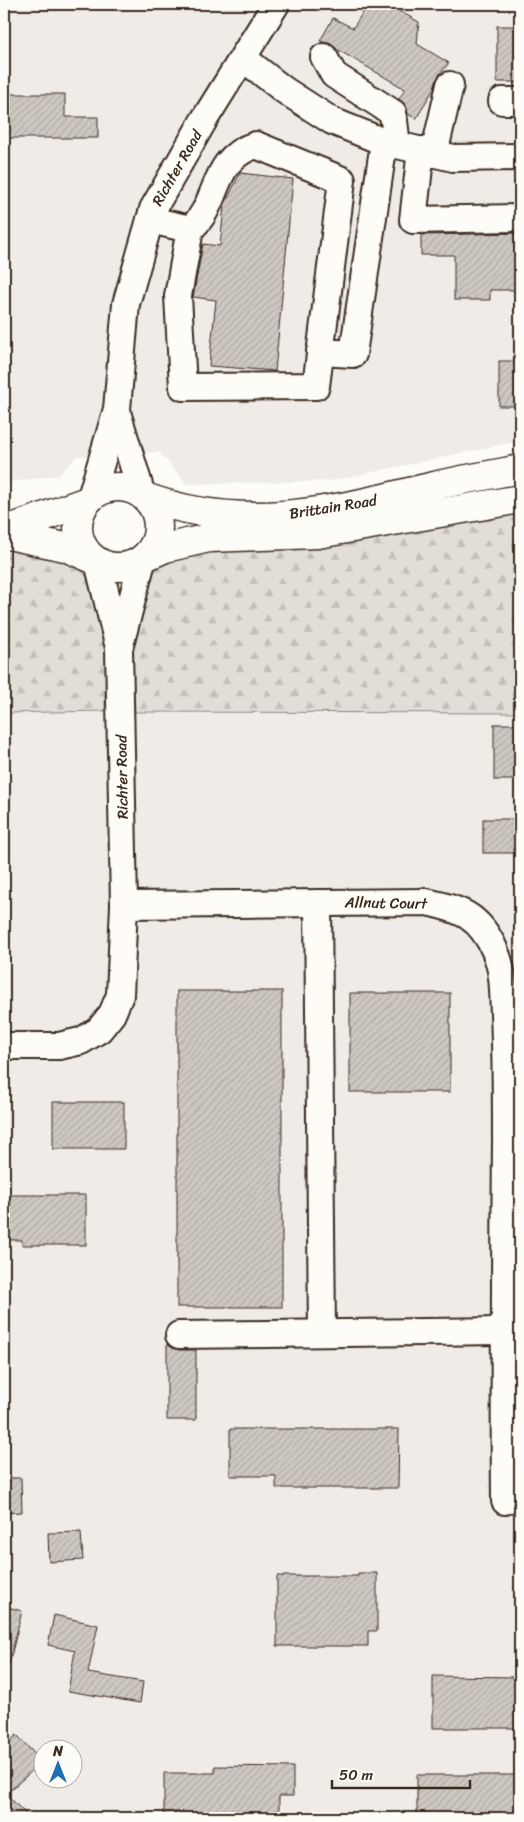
<svg xmlns="http://www.w3.org/2000/svg" width="524" height="1822" viewBox="0 0 524 1822" font-family="Sriracha,sans-serif">
<style>
.built{fill:#efece7;fill-rule:evenodd}
.forest{fill:url(#forest-firs);stroke:#8e847a}
.building{fill:url(#building-hatch);stroke:#3b2a1e}
.lines{fill:none;stroke-linecap:round;stroke-linejoin:round}
.minor-casing{stroke:#3b2a1e;stroke-width:30}
.major-casing{stroke:#3b2a1e;stroke-width:31}
.minor{stroke:#fdfcf7;stroke-width:26}
.major{stroke:#fdfcf7;stroke-width:28}
.labels{text-anchor:middle;dominant-baseline:central;stroke-width:4.5;stroke-linejoin:round;paint-order:stroke}
.street-label{font-size:15px;fill:#3b2a1e;stroke:#fdfcf7}
</style>
<defs>
<pattern id="forest-firs" width="22" height="20" patternUnits="userSpaceOnUse" patternTransform="scale(1.25)"><rect width="22" height="20" fill="#e1ded7"/><path d="M5 1l3.5 6h-7zM16 11l3.5 6h-7z" fill="#c2bfb8"/></pattern>
<pattern id="building-hatch" width="6" height="6" patternUnits="userSpaceOnUse" patternTransform="scale(1.25)"><rect width="6" height="6" fill="#cdc8c2"/><path d="M-1 1l2-2M0 6l6-6M5 7l2-2" fill="none" stroke="#b1aca6"/></pattern>
</defs>
<rect width="100%" height="100%" fill="#fdfcf7"/>
<filter id="ink" filterUnits="userSpaceOnUse"><feTurbulence type="fractalNoise" baseFrequency=".02" numOctaves="2"/><feDisplacementMap in="SourceGraphic" scale="10" xChannelSelector="R" yChannelSelector="G"/><feConvolveMatrix kernelMatrix="1 2 1 2 8 2 1 2 1" color-interpolation-filters="sRGB"/></filter>
<g filter="url(#ink)">
<g class="built">
<polygon points="4,4 520,4 520,441 331,481 187,484 159,452 77,456 59,475 4,483"/>
<path d="M 105,711 L 520,713 L 520,1818 L 4,1818 L 4,713 ZM 42,1750 L 72,1750 L 72,1780 L 42,1780 Z"/>
</g>
<g class="forest">
<path d="M 520,506 L 520,713 L 132,712 C 132,671 125,601 154,569 C 160,562 172,557 180,552 Z"/>
<path d="M 4,546 C 22,550 42,551 60,557 C 115,575 105,665 105,711 L 4,713 Z"/>
</g>
<g class="building">
<polygon points="368,4 387,4 419,22 417,44 449,63 439,75 434,88 416,119 408,114 406,105 399,99 405,89 338,50 331,44 320,41 333,18 353,28"/>
<rect x="497" y="26" width="23" height="56"/>
<polygon points="4,94 65,94 65,117 98,117 98,138 4,138"/>
<polygon points="240,173 293,179 275,371 209,366 216,300 193,297 203,244 220,246 224,206"/>
<polygon points="520,233 520,290 490,290 490,300 454,300 454,255 421,255 421,235"/>
<rect x="499" y="361" width="21" height="45"/>
<rect x="494" y="724" width="26" height="56"/>
<rect x="483" y="819" width="37" height="34"/>
<rect x="177" y="991" width="105" height="316"/>
<rect x="350" y="993" width="100" height="99"/>
<rect x="53" y="1102" width="71" height="47"/>
<polygon points="4,1195 86,1195 86,1245 22,1245 22,1240 4,1240"/>
<polygon points="167,1344 179,1350 196,1350 196,1420 167,1420"/>
<polygon points="230,1429 399,1429 398,1488 276,1488 276,1476 230,1476"/>
<polygon points="4,1478 21,1478 22,1512 4,1513"/>
<polygon points="81,1532 83,1560 49,1562 48,1533"/>
<polygon points="358,1573 377,1573 377,1631 368,1631 368,1646 277,1646 277,1576 358,1576"/>
<polygon points="4,1606 22,1611 9,1665 4,1664"/>
<polygon points="54,1615 98,1625 88,1673 143,1682 140,1703 68,1691 75,1651 48,1645"/>
<polygon points="433,1676 520,1677 520,1728 433,1728"/>
<polygon points="17,1735 42,1762 6,1794 30,1818 4,1818 4,1746"/>
<polygon points="215,1766 293,1767 293,1796 279,1796 279,1818 164,1818 164,1773 215,1773"/>
<rect x="417" y="1775" width="103" height="43"/>
</g>
<g class="lines">
<defs>
<g id="minor">
<polyline points="324,57 334,75 393,113 397,145"/>
<polyline points="243,58 284,90 332,121 384,142 453,158 520,157"/>
<polyline points="502,101 520,101"/>
<polyline points="421,150 413,220 520,218"/>
<polyline points="434,154 450,85"/>
<path d="M 150,220 L 190,229 C 221,204 209,159 256,145 L 342,180 L 316,386 L 183,387 L 178,296 L 190,229"/>
<polyline points="320,352 353,354 384,142"/>
<polyline points="117,412 142,495"/>
<polyline points="91,497 117,409 126,304 153,209 204,120 276,4"/>
<polyline points="120,645 143,558"/>
<polyline points="318,903 322,1333"/>
<path d="M 124,905 L 426,902 C 461,909 480,916 495,951 C 504,971 503,993 504,1014 C 506,1056 506,1097 506,1139 C 505,1260 504,1380 505,1501"/>
<polyline points="4,1046 59,1046 81,1041 99,1030 112,1014 120,995 124,905 119,648 98,562"/>
<polyline points="179,1335 504,1331"/>
</g>
<g id="major">
<circle cx="118" cy="527" r="40"/>
<path d="M 145,497 C 246,534 335,510 434,486 C 463,479 492,475 520,469"/>
<polyline points="4,531 87,501"/>
<polyline points="4,534 65,547 95,560"/>
<polyline points="145,557 165,548 209,538 318,534 520,499"/>
</g>
</defs>
<use href="#minor" class="minor-casing"/>
<use href="#major" class="major-casing"/>
<use href="#minor" class="minor"/>
<use href="#major" class="major"/>
</g>
</g>
<g class="labels">
<g class="street-label">
<text transform="translate(177 168) rotate(-60)">Richter Road</text>
<text transform="translate(333 507) rotate(-9)">Brittain Road</text>
<text transform="translate(122 777) rotate(-91)">Richter Road</text>
<text transform="translate(386 903) rotate(1)">Allnut Court</text>
</g>
</g>
<rect width="524" height="1822" fill="none" stroke="#fdfcf7" stroke-width="20"/>
<rect x="10" y="10" width="504" height="1802" fill="none" stroke="#3b2a1e" stroke-width="2" filter="url(#ink)"/>
<g transform="translate(58 1764)"><circle r="24" fill="#fdfcf7" stroke="#afa8a0"/>
<path d="M0-4L9 19L0 12L-9 19Z" fill="#1f6fb2"/>
<text y="-8" font-size="14" font-weight="bold" text-anchor="middle" fill="#3b2a1e">N</text>
</g>
<path d="M332 1780v8h138v-8" fill="none" stroke="#3b2a1e" stroke-width="2.5"/>
<text x="339" y="1780" font-size="15" fill="#3b2a1e" stroke="#fdfcf7" stroke-width="4" paint-order="stroke">50 m</text>
</svg>
